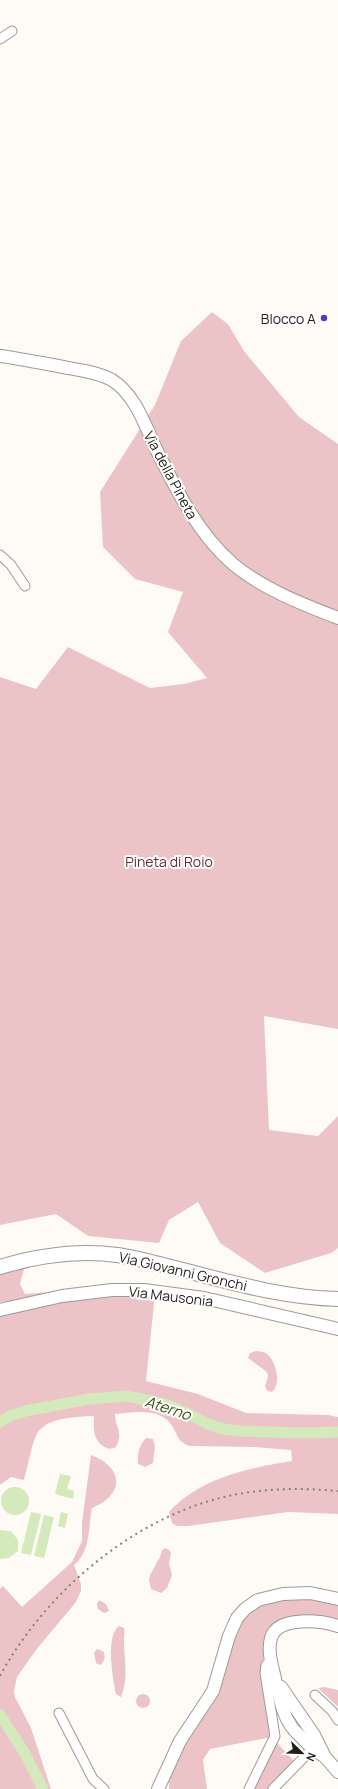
<svg xmlns="http://www.w3.org/2000/svg" width="338" height="1789" viewBox="0 0 338 1789" font-family="Manrope,sans-serif">
<style>
.green{fill:#ecc4c8}
.water{fill:#d4e9bc}
.lines{fill:none;stroke-linecap:round;stroke-linejoin:round}
.river{stroke:#d4e9bc;stroke-width:11}
.minor-casing{stroke:#9e9994;stroke-width:11}
.major-casing{stroke:#9e9994;stroke-width:14}
.highway-casing{stroke:#9e9994;stroke-width:16}
.minor{stroke:#fff;stroke-width:9}
.major{stroke:#fff;stroke-width:12}
.highway{stroke:#fff;stroke-width:14}
.rail{stroke:#83807d;stroke-width:2;stroke-dasharray:2 4;stroke-linecap:butt}
.poi-dot{fill:#4f3eb6;stroke:#fff;stroke-width:1.5}
.labels{text-anchor:middle;dominant-baseline:central;stroke-width:4;stroke-linejoin:round;paint-order:stroke}
.poi-label{font-size:14px;fill:#201e1c;stroke:#fff;text-anchor:end}
.street-label{font-size:14px;fill:#201e1c;stroke:#fff}
.park-label{font-size:14px;fill:#6a2935;stroke:#fff}
.water-label{font-size:15px;font-style:italic;fill:#395212;stroke:#fff}
</style>
<rect width="100%" height="100%" fill="#fefbf7"/>
<g class="green">
<polygon points="212,312 228,324 244,351 299,417 338,444 338,1029 264,1016 269,1130 318,1136 338,1116 338,1248 331,1253 265,1273 220,1243 198,1202 169,1220 159,1243 88,1236 56,1214 0,1225 0,677 36,689 68,647 150,688 184,684 207,678 168,632 183,592 135,579 103,547 100,492 155,405 181,341"/>
<polygon points="42,1264 24,1269 20,1284 25,1294 49,1292 13,1301 0,1302 0,1272 8,1269"/>
<path d="M 155,1294 L 146,1381 L 198,1394 L 246,1413 L 328,1415 L 338,1417 L 338,1514 L 288,1512 L 188,1526 L 177,1526 L 172,1523 L 169,1512 C 200,1478 248,1468 292,1461 L 291,1450 L 254,1447 L 189,1446 C 178,1441 178,1437 173,1427 C 161,1407 135,1412 115,1414 C 115,1428 124,1431 116,1447 L 109,1449 C 93,1443 93,1430 94,1416 C 76,1417 50,1417 38,1432 C 33,1438 27,1470 24,1480 L 11,1477 L 0,1485 L 0,1316 L 41,1304 L 79,1298 Z"/>
<path d="M 256,1351 C 259,1351 263,1352 266,1353 C 276,1360 282,1384 272,1392 L 268,1391 L 265,1387 L 268,1376 L 267,1372 L 248,1358 L 250,1353 Z"/>
<path d="M 146,1438 L 153,1439 L 155,1446 L 153,1463 L 145,1467 L 138,1464 C 137,1454 139,1445 146,1438 Z"/>
<path d="M 91,1455 C 124,1467 125,1495 92,1508 C 88,1528 91,1551 74,1565 L 81,1584 L 81,1591 L 76,1602 L 36,1650 L 17,1677 L 14,1691 L 15,1697 L 31,1728 L 51,1789 L 0,1789 L 0,1589 L 3,1586 L 22,1607 L 72,1562 L 82,1541 L 82,1523 Z"/>
<polygon points="166,1548 171,1552 169,1564 172,1575 167,1588 161,1593 151,1589 149,1580 150,1575 160,1557 162,1550"/>
<polygon points="306,1598 338,1603 338,1623 303,1618 265,1644 263,1661 272,1737 210,1749 203,1760 207,1789 169,1789 169,1776 233,1636 246,1613 268,1601"/>
<polygon points="99,1600 106,1604 109,1611 104,1613 98,1609 97,1604"/>
<path d="M 119,1626 L 124,1628 C 125,1632 124,1636 124,1640 C 124,1659 129,1678 121,1697 L 116,1694 C 113,1679 105,1636 119,1626 Z"/>
<path d="M 97,1649 L 103,1651 C 106,1655 105,1662 100,1665 L 96,1663 L 94,1653 Z"/>
<polygon points="324,1687 338,1690 338,1707 318,1688"/>
<circle cx="143" cy="1701" r="7"/>
<polygon points="277,1743 295,1762 269,1789 252,1789 255,1783 258,1782"/>
</g>
<g class="water">
<polygon points="60,1474 71,1476 67,1489 74,1491 73,1499 55,1494"/>
<circle cx="15" cy="1501" r="14"/>
<polygon points="31,1512 41,1514 31,1555 21,1553"/>
<polygon points="61,1512 68,1514 65,1528 58,1526"/>
<polygon points="44,1515 54,1517 44,1558 34,1556"/>
<polygon points="0,1530 11,1531 18,1540 18,1551 9,1558 0,1559"/>
</g>
<g class="lines">
<g class="river">
<polyline points="0,1422 10,1416 25,1411 89,1399 127,1396 165,1404 185,1412 206,1423 222,1429 241,1431 302,1433 338,1432"/>
<polyline points="0,1715 24,1752 43,1789"/>
</g>
<defs>
<g id="minor">
<polyline points="0,39 12,31"/>
<polyline points="0,555 11,565 25,586"/>
<polyline points="315,1695 332,1711 338,1720"/>
<polyline points="59,1713 93,1779 104,1789"/>
<polyline points="249,1789 275,1736 265,1673 266,1665 271,1661"/>
<polyline points="273,1789 317,1744"/>
</g>
<g id="major">
<path d="M 0,356 C 21,359 42,363 63,367 C 79,370 98,372 112,380 C 136,395 146,428 157,451 C 177,491 199,535 233,564 C 263,589 302,604 338,618"/>
<polyline points="0,1310 62,1296 112,1290 144,1290 204,1298 338,1329"/>
<polyline points="281,1687 314,1735 325,1757 338,1772"/>
<path d="M 291,1726 C 282,1713 280,1698 276,1683 C 273,1668 267,1653 271,1638 C 278,1615 322,1621 338,1626"/>
<polyline points="294,1730 309,1745 322,1755"/>
<polyline points="158,1789 180,1741 213,1691 229,1636 237,1618 245,1609 258,1600 283,1594 310,1593 338,1599"/>
</g>
<path id="highway" d="M 0,1267 C 37,1256 79,1250 117,1255 C 140,1258 161,1265 183,1270 C 233,1283 285,1298 338,1299"/>
</defs>
<use href="#minor" class="minor-casing"/>
<use href="#major" class="major-casing"/>
<use href="#highway" class="highway-casing"/>
<use href="#minor" class="minor"/>
<use href="#major" class="major"/>
<use href="#highway" class="highway"/>
<path class="rail" d="M 0,1676 C 47,1589 140,1512 238,1494 C 272,1488 304,1488 338,1491"/>
</g>
<circle class="poi-dot" cx="324" cy="318" r="4"/>
<g class="labels">
<g class="poi-label">
<text x="316" y="318">Blocco A</text>
</g>
<g class="street-label">
<text transform="translate(171 475) rotate(62)">Via della Pineta</text>
<text transform="translate(183 1271) rotate(13)">Via Giovanni Gronchi</text>
<text transform="translate(171 1296) rotate(7)">Via Mausonia</text>
</g>
<g class="park-label">
<text x="169" y="861">Pineta di Roio</text>
</g>
<g class="water-label">
<text transform="translate(168 1408) rotate(18)">Aterno</text>
</g>
</g>
<g transform="translate(302 1753) rotate(113)" stroke="#ffffff" stroke-width="3" paint-order="stroke">
<path d="M0-3L7 15L0 10L-7 15Z" fill="#201e1c"/>
<text y="-6" font-size="11" font-weight="bold" text-anchor="middle" fill="#201e1c">N</text>
</g>
</svg>
